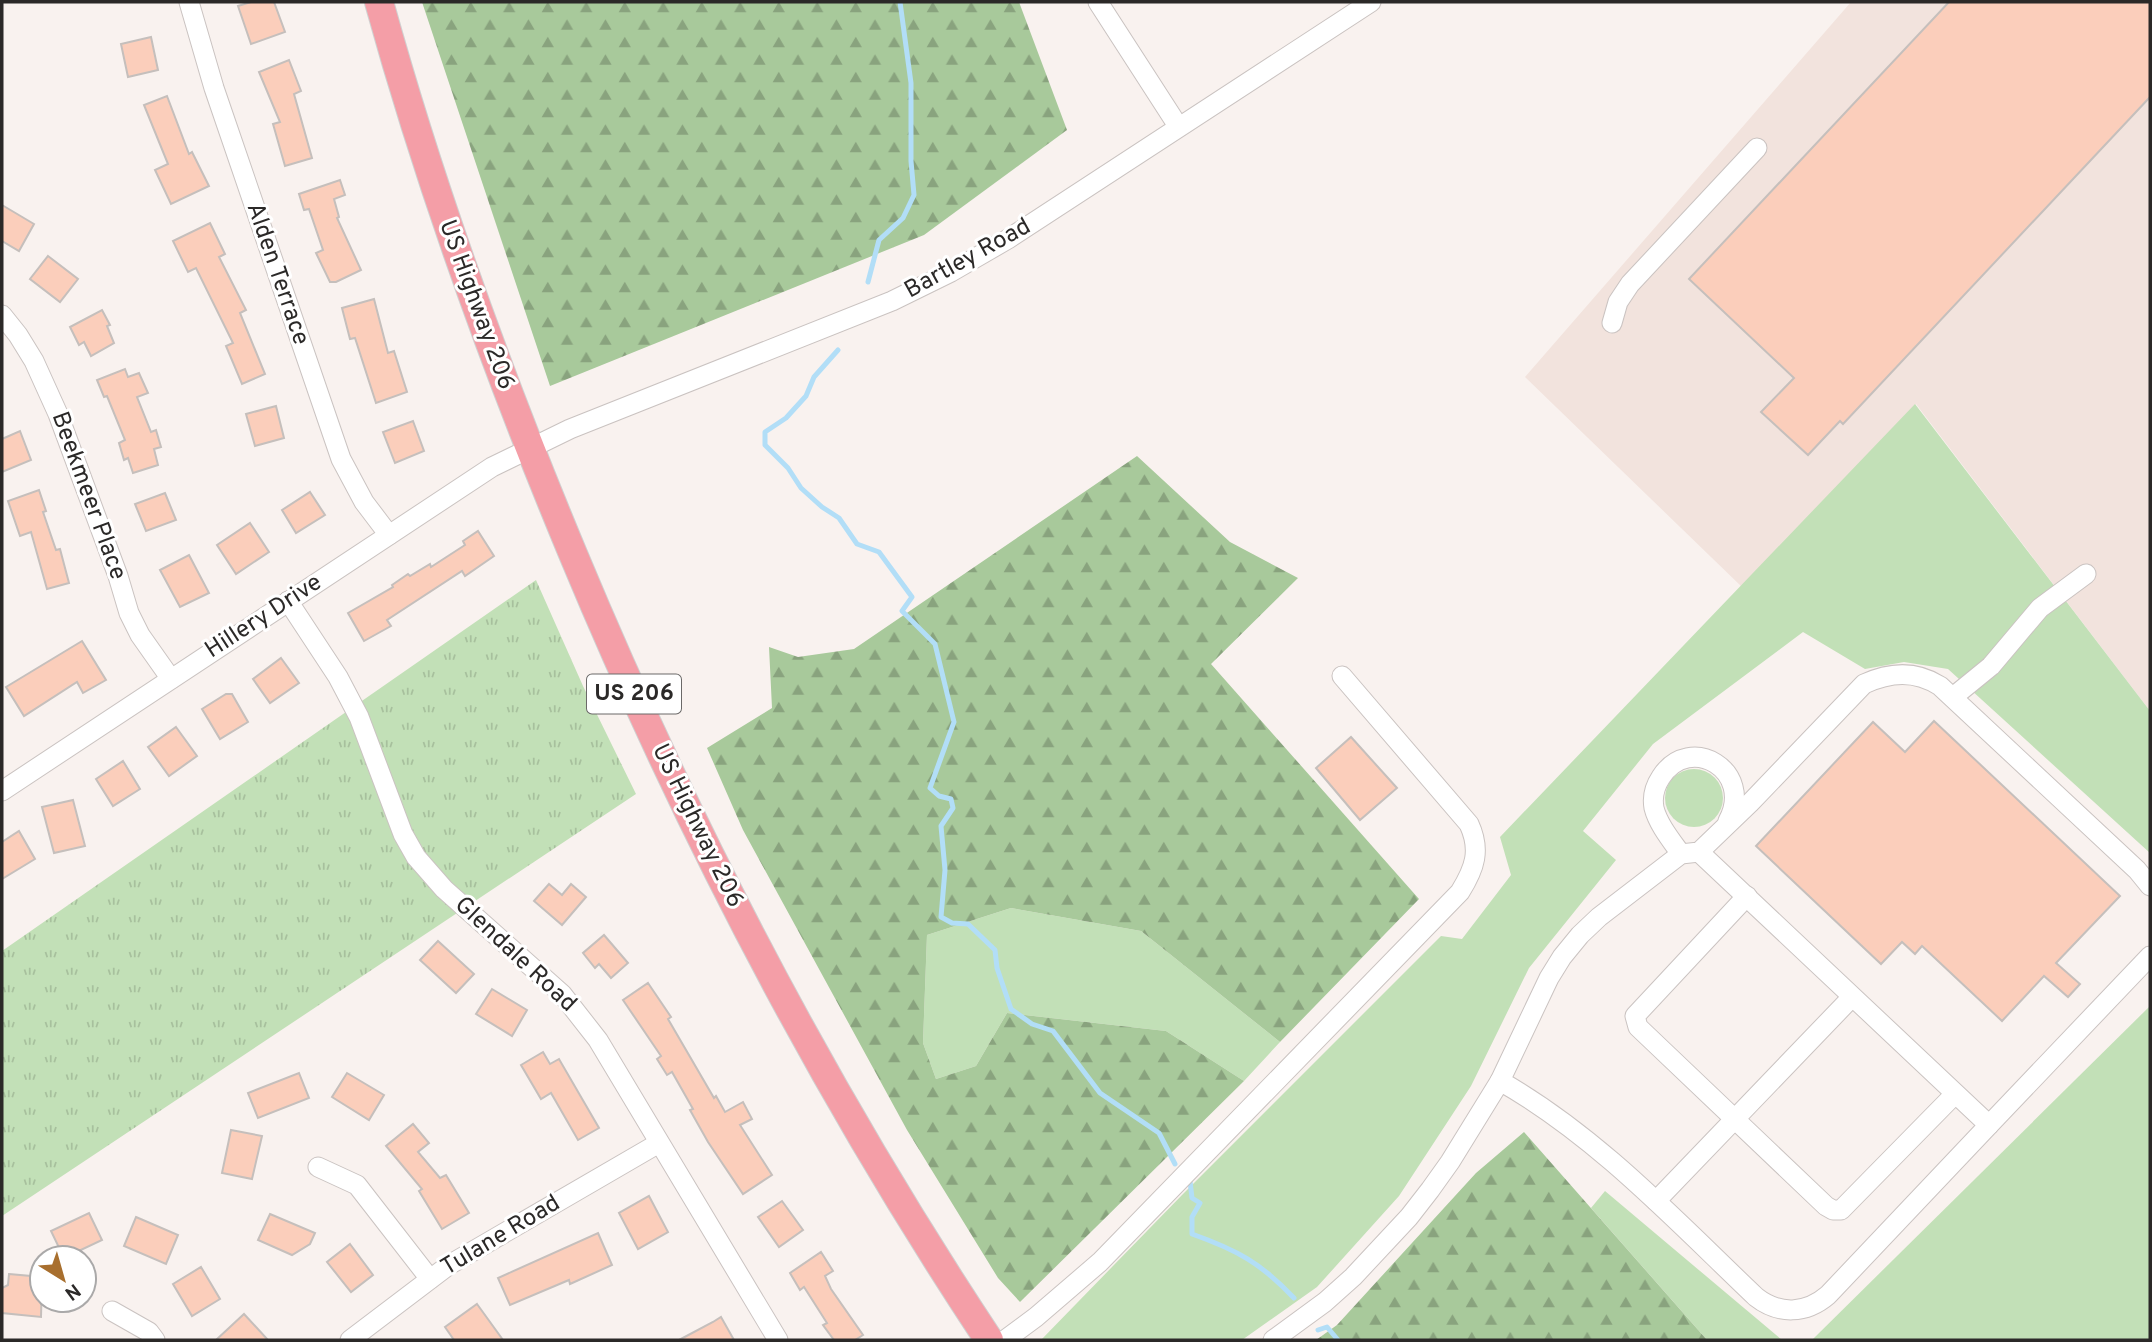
<svg xmlns="http://www.w3.org/2000/svg" width="2152" height="1342" viewBox="0 0 2152 1342" font-family="Overpass,sans-serif">
<style>
.built{fill:#f2e3dd}
.grass{fill:#c2e0b7}
.forest{fill:url(#forest-firs)}
.park{fill:url(#park-tufts)}
.lines{fill:none;stroke-linecap:round;stroke-linejoin:round}
.stream{stroke:#b2def7;stroke-width:5}
.building{fill:#fbcebb;stroke:#c5bfbc;stroke-width:2}
.minor-casing{stroke:#cac3c1;stroke-width:21}
.highway-casing{stroke:#d0d0d0;stroke-width:30}
.minor{stroke:#fff;stroke-width:19}
.highway{stroke:#f49ea7;stroke-width:28}
.labels{text-anchor:middle;dominant-baseline:central;stroke-width:6;stroke-linejoin:round;paint-order:stroke}
.shield{fill:#fff;stroke:#6b6968;stroke-width:2}
.shield-label{font-size:23px;font-weight:bold;fill:#2b2928}
.street-label{font-size:24px;fill:#2b2928;stroke:#fff}
</style>
<defs>
<pattern id="forest-firs" width="22" height="20" patternUnits="userSpaceOnUse" patternTransform="scale(1.75)"><rect width="22" height="20" fill="#a8c99b"/><path d="M5 1l3.5 6h-7zM16 11l3.5 6h-7z" fill="#89a37e"/></pattern>
<pattern id="park-tufts" width="24" height="20" patternUnits="userSpaceOnUse" patternTransform="scale(1.75)"><rect width="24" height="20" fill="#c2e0b7"/><path d="M3 7l-1-3M5 7V3M7 7l1-3M15 17l-1-3M17 17v-4M19 17l1-3" fill="none" stroke="#a7c09d"/></pattern>
</defs>
<rect width="100%" height="100%" fill="#f9f2ef"/>
<polygon class="built" points="1851,2 2150,2 2150,711 1916,404 1742,587 1525,377"/>
<g class="grass">
<polygon points="1915,404 2150,711 2150,853 1948,669 1904,662 1865,669 1803,632 1653,744 1583,831 1616,860 1529,968 1471,1086 1399,1196 1317,1287 1242,1340 1041,1340 1182,1195 1441,936 1462,939 1511,875 1500,837"/>
<circle cx="1694" cy="798" r="29"/>
<polygon points="1011,908 1141,931 1280,1042 1244,1081 1166,1031 1007,1013 976,1066 936,1079 923,1043 927,935"/>
<polygon points="2150,1006 2150,1340 1812,1340"/>
<polygon points="1605,1191 1782,1340 1707,1340 1591,1208"/>
</g>
<g class="forest">
<polygon points="422,2 1019,2 1067,130 924,235 550,386"/>
<polygon points="1137,456 1230,542 1298,578 1211,664 1419,899 1280,1042 1141,931 1011,908 927,935 923,1043 936,1079 976,1066 1007,1013 1166,1031 1244,1081 1020,1302 998,1278 907,1130 743,830 707,748 772,708 769,647 798,657 854,649"/>
<polygon points="1524,1132 1707,1340 1316,1340 1337,1325 1476,1173"/>
</g>
<polygon class="park" points="536,580 583,686 636,794 2,1216 2,951"/>
<g class="lines">
<g class="stream">
<polyline points="868,282 879,240 903,218 914,195 911,161 911,83 900,2"/>
<polyline points="838,350 814,377 806,396 786,418 765,432 765,445 788,468 801,488 822,507 839,518 857,544 879,552 912,597 902,611 935,644 954,722 930,788 939,796 951,799 953,808 941,826 945,870 941,917 952,923 968,924 995,950 997,968 1011,1009 1032,1024 1053,1031 1100,1093 1159,1133 1175,1164"/>
<path d="M 1190,1181 L 1192,1198 L 1200,1203 L 1192,1217 L 1192,1234 C 1237,1250 1261,1263 1294,1298"/>
<polyline points="1318,1330 1327,1327 1338,1340"/>
</g>
</g>
<g class="building">
<polygon points="251,2 274,2 285,32 251,44 238,6"/>
<polygon points="1949,2 2150,2 2150,97 1843,424 1840,421 1808,455 1761,412 1794,378 1689,279"/>
<polygon points="151,37 158,70 128,77 121,44"/>
<polygon points="289,60 301,91 294,94 312,158 285,166 273,124 280,122 259,72"/>
<polygon points="167,96 189,154 192,152 209,186 171,204 155,170 168,164 144,105"/>
<polygon points="340,180 345,195 334,199 339,217 337,218 361,270 336,282 330,282 316,253 323,250 309,209 304,210 299,194"/>
<polygon points="2,205 34,224 19,251 2,241"/>
<polygon points="210,223 225,254 219,257 246,310 240,313 265,374 242,384 226,346 233,343 196,268 188,272 173,241"/>
<polygon points="48,256 78,279 60,302 30,279"/>
<polygon points="374,299 388,353 394,351 407,392 376,403 355,338 350,339 342,308"/>
<polygon points="102,310 110,325 107,326 114,343 91,356 84,342 79,345 70,327"/>
<polygon points="125,369 128,377 139,373 148,393 137,397 151,432 156,430 161,447 154,449 158,465 133,473 128,458 124,460 119,443 125,440 107,396 104,397 97,380"/>
<polygon points="276,406 284,438 255,446 246,414"/>
<polygon points="413,421 424,451 395,463 383,432"/>
<polygon points="20,431 31,460 2,472 2,439"/>
<polygon points="39,490 46,511 43,512 56,550 60,549 69,583 47,589 31,532 20,536 8,501"/>
<polygon points="310,492 325,515 296,533 282,510"/>
<polygon points="165,493 176,520 146,531 135,504"/>
<polygon points="250,523 269,552 236,574 217,545"/>
<polygon points="478,531 494,556 465,576 462,571 387,620 391,626 364,641 348,613 393,587 392,585 408,574 410,576 430,564 431,567 465,545 463,541"/>
<polygon points="189,555 209,593 180,607 160,570"/>
<polygon points="82,641 106,680 83,693 77,682 24,716 6,687"/>
<polygon points="281,658 299,683 270,703 253,679"/>
<polygon points="226,694 232,694 248,722 220,739 202,709"/>
<polygon points="1934,721 2120,896 2056,963 2080,984 2068,997 2044,976 2002,1021 1922,946 1915,954 1902,942 1881,964 1756,846 1873,722 1905,752"/>
<polygon points="176,727 197,756 169,776 148,747"/>
<polygon points="1351,737 1397,788 1360,820 1316,768"/>
<polygon points="123,761 140,789 113,806 96,779"/>
<polygon points="73,800 85,846 54,853 42,807"/>
<polygon points="19,831 35,859 2,879 2,842"/>
<polygon points="549,884 562,895 571,884 586,897 562,925 534,901"/>
<polygon points="604,935 628,963 611,978 599,964 595,968 583,953"/>
<polygon points="438,941 474,974 456,993 420,960"/>
<polygon points="648,983 671,1017 668,1019 714,1098 716,1096 725,1112 743,1102 752,1119 740,1125 772,1175 743,1194 708,1142 690,1110 693,1109 672,1072 667,1075 657,1059 661,1056 623,1000"/>
<polygon points="492,989 527,1010 512,1036 476,1014"/>
<polygon points="543,1052 550,1064 559,1059 599,1128 578,1140 551,1093 541,1099 521,1065"/>
<polygon points="299,1073 309,1098 258,1118 248,1093"/>
<polygon points="347,1073 384,1095 369,1120 332,1097"/>
<polygon points="413,1124 429,1143 418,1152 440,1178 446,1175 469,1213 442,1229 419,1191 422,1189 386,1146"/>
<polygon points="231,1130 262,1136 252,1179 222,1173"/>
<polygon points="649,1196 668,1232 638,1249 619,1213"/>
<polygon points="782,1201 803,1230 779,1247 758,1217"/>
<polygon points="89,1213 102,1240 64,1258 51,1231"/>
<polygon points="270,1214 315,1233 310,1244 292,1255 258,1240"/>
<polygon points="136,1217 178,1235 166,1264 124,1246"/>
<polygon points="598,1233 612,1265 570,1284 569,1280 510,1305 498,1278"/>
<polygon points="350,1244 373,1275 351,1292 327,1262"/>
<polygon points="821,1252 833,1271 825,1276 831,1289 863,1335 855,1340 834,1340 823,1325 827,1323 804,1287 800,1290 790,1273"/>
<polygon points="201,1267 220,1299 192,1316 173,1284"/>
<polygon points="9,1274 42,1277 41,1317 2,1313 2,1288 8,1285"/>
<polygon points="477,1304 503,1340 454,1340 445,1327"/>
<polygon points="244,1314 268,1340 216,1340"/>
<polygon points="721,1317 734,1340 679,1340 713,1322"/>
</g>
<g class="lines">
<defs>
<g id="minor">
<polyline points="189,2 214,88 341,459 364,502 389,535"/>
<polyline points="1098,2 1178,126"/>
<polyline points="2,315 18,335 34,361 58,414 118,576 129,613 140,635 171,679"/>
<polyline points="1612,323 1618,302 1630,284 1757,148"/>
<polyline points="288,601 338,677 359,717 403,834 416,857 444,889 562,994 598,1040 778,1340"/>
<polyline points="1953,697 1991,666 2040,608 2086,574"/>
<polyline points="2,791 492,467 570,429 892,301 951,272 1008,239 1371,2"/>
<polyline points="1699,852 1989,1125 2150,956"/>
<path d="M 1681,854 C 1671,840 1658,824 1654,808 C 1652,797 1655,786 1661,777 C 1690,732 1755,771 1728,821"/>
<polyline points="1747,896 1635,1016 1638,1027 1826,1206 1833,1210 1841,1210 1955,1094"/>
<path d="M 1500,1081 C 1597,1136 1676,1221 1756,1297 C 1779,1315 1806,1314 1828,1295 L 1989,1125"/>
<polyline points="318,1167 357,1185 430,1279"/>
<polyline points="1656,1201 1852,997"/>
<polyline points="112,1311 149,1332 155,1340"/>
<polyline points="350,1340 449,1265 659,1143"/>
<path d="M 1005,1340 L 1036,1317 L 1100,1262 L 1460,892 C 1475,868 1481,850 1469,824 L 1342,676"/>
<path d="M 1273,1340 L 1325,1302 L 1353,1277 L 1409,1217 L 1430,1190 L 1450,1162 L 1500,1081 L 1549,978 L 1562,957 L 1580,935 L 1599,917 L 1681,854 L 1699,852 L 1750,803 L 1864,684 C 1890,672 1915,670 1940,686 L 2137,870 L 2150,886"/>
</g>
<path id="highway" d="M 379,2 C 431,190 498,374 573,554 C 687,828 825,1093 989,1340"/>
</defs>
<use href="#minor" class="minor-casing"/>
<use href="#highway" class="highway-casing"/>
<use href="#minor" class="minor"/>
<use href="#highway" class="highway"/>
</g>
<g class="labels">
<rect class="shield" x="587" y="674.5" width="94" height="39" rx="5"/>
<g class="shield-label">
<text x="634" y="694">US 206</text>
</g>
<g class="street-label">
<text transform="translate(968 259) rotate(-29)">Bartley Road</text>
<text transform="translate(277 274) rotate(71)">Alden Terrace</text>
<text transform="translate(476 305) rotate(70)">US Highway 206</text>
<text transform="translate(88 496) rotate(70)">Beekmeer Place</text>
<text transform="translate(264 617) rotate(-33)">Hillery Drive</text>
<text transform="translate(697 826) rotate(64)">US Highway 206</text>
<text transform="translate(515 955) rotate(43)">Glendale Road</text>
<text transform="translate(501 1236) rotate(-31)">Tulane Road</text>
</g>
</g>
<rect width="2152" height="1342" fill="none" stroke="#2b2928" stroke-width="7"/>
<g transform="translate(63 1279) rotate(143)"><circle r="33" fill="#ffffff" stroke="#aaa9a9" stroke-width="2"/>
<path d="M0-5L12 26L0 18L-12 26Z" fill="#a86f2e"/>
<text y="-10" font-size="19" font-weight="bold" text-anchor="middle" fill="#2b2928">N</text>
</g>
</svg>
